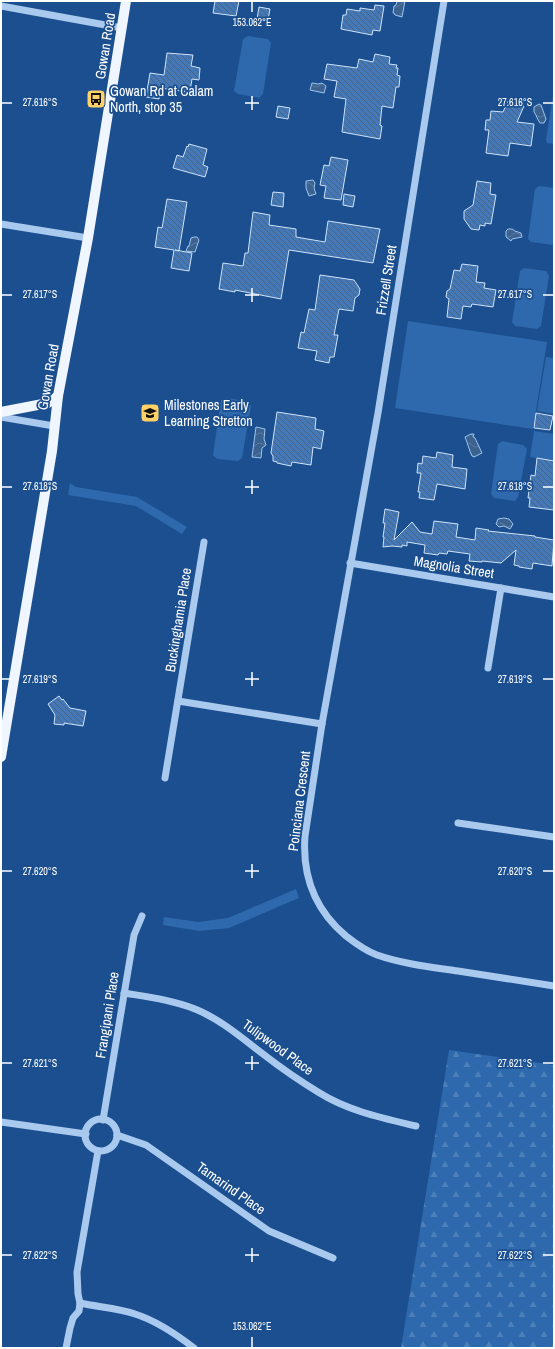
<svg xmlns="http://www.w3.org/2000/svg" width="555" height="1349" viewBox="0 0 555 1349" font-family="'Archivo Narrow',sans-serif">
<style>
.grass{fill:#2e69ad}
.forest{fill:url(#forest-firs)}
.water{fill:url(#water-waves);stroke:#9cc4f0}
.building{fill:url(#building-back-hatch);stroke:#cfe3fa}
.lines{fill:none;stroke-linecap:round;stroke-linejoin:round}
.minor{stroke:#a9c9ee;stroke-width:7}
.major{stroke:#f0f6ff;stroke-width:10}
.ticks{fill:none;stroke:#fff;stroke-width:1.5}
.labels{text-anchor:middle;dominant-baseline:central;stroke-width:3.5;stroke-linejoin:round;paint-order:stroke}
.street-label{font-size:14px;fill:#fff;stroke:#1b4f8f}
.poi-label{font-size:14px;fill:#fff;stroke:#1b4f8f;text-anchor:start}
.ticks-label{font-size:10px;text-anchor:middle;fill:#fff;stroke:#1b4f8f;stroke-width:3.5;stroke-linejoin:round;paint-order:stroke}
</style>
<defs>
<pattern id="forest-firs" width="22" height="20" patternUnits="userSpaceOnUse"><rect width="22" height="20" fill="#2e69ad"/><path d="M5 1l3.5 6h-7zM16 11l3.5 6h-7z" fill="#4d80b9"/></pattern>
<pattern id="water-waves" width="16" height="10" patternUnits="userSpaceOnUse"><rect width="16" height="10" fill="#3c6290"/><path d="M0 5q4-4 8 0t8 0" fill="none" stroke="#597aa1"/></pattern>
<pattern id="building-back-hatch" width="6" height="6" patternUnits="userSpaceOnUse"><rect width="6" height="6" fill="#4478b7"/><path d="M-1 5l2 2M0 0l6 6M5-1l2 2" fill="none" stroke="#486282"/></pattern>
</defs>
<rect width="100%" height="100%" fill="#1b4f8f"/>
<g class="grass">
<polygon points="248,36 268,39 271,43 263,94 259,98 238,94 234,91 243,39"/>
<polygon points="554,89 554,144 547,143 546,140"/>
<polygon points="539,186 554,188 554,243 552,245 531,242 528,239 535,189"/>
<polygon points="524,268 546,271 549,276 541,326 537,329 515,326 512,322 520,271"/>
<polygon points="408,321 547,342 533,429 395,408"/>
<polygon points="546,357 554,358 554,414 537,411"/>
<polygon points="226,398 247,401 251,406 242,458 238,461 217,459 213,455 221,400"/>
<polygon points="534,431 554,434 554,461 530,457"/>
<polygon points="502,441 523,445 527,449 518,497 515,501 494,498 491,494 498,444"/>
<polygon points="70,483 76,487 137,497 187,527 182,534 136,506 68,495"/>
<polygon points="296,889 299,898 229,928 199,931 163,925 164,917 198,922 228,918"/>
</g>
<polygon class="forest" points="449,1050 554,1065 554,1348 401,1348"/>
<g class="water">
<polygon points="397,1 405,1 402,17 395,15 394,13 393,13 394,6 396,5"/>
<polygon points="312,83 318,84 322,83 326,86 324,93 310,90"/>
<path d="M 539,104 L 541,105 L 546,119 L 544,123 L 540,123 C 537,119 537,116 534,112 L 534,107 Z"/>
<polygon points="313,180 315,183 314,188 316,194 309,196 306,188 306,181"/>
<polygon points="508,229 512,229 515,231 521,233 522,237 512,239 511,241 506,237 506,231"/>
<polygon points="194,237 197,237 199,240 195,252 186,251 188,246 189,246 191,238"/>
<polygon points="256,427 265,429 264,439 266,445 262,448 261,458 252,457"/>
<path d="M 471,434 L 474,434 L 473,437 L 475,438 L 482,453 L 474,457 L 472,456 C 469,450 468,444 465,437 Z"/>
<polygon points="504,518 509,519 513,524 510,529 504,526 499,527 496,524 498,519"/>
</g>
<g class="building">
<polygon points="215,1 239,1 236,16 213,13"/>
<polygon points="375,5 384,6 380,31 373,30 372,35 341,29 343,15 346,15 347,9 360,11 360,8 374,10"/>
<polygon points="259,7 270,9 268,20 257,19"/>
<polygon points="167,53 193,55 191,66 200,68 199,80 192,79 190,91 187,90 187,92 161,88 159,99 146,97 150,73 164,75"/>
<polygon points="375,54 390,57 389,64 397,65 396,68 398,68 397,75 400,76 399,87 396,87 393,108 382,106 380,125 382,126 380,139 342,132 346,99 334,97 337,81 324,79 327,64 357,68 359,59 373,62"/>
<polygon points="509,99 524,106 517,122 534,124 531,146 510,143 508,156 486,153 489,130 485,130 486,120 490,120 491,111 503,112"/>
<polygon points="278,106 290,108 288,119 276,117"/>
<polygon points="189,144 207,149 203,165 208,167 205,177 173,168 177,155 183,157 187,146 188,147"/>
<polygon points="331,157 348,160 341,200 324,198 326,186 320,185 324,165 329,166"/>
<polygon points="477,181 491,183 490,194 496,195 491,224 485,223 485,226 480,225 479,230 471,229 464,219 464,211 473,205"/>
<polygon points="273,192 284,193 283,207 271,205"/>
<polygon points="344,194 355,196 353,207 343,205"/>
<polygon points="167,199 187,202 179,251 175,250 192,253 189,271 171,268 174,250 155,247 158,227 162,228"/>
<polygon points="253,212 270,215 269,225 296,229 296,237 325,242 328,221 380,229 373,263 289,250 281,299 235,290 235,292 219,289 223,263 243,266 245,253 248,253"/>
<polygon points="462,264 478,266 476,282 485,283 484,288 496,290 493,307 472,304 471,307 463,306 461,319 447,317 449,299 446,297 447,291 450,289 454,270 460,271"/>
<polygon points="320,275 354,280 360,289 359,295 355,298 353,311 339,309 334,335 338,335 334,357 330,357 329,363 315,360 317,351 298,348 301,332 304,333 309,309 315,310"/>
<polygon points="277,412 316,418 315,429 324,431 321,449 313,447 311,465 292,462 291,466 277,463 277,462 273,461 273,456 271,453"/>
<polygon points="536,413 553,416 550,430 534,428"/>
<polygon points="437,452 453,455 452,467 467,469 465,489 437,484 434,500 419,498 420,492 418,492 421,473 417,473 418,463 422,464 423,456 436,458"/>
<polygon points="537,458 554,461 554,510 529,507 530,498 528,498 531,475 535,476"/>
<polygon points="385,509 399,512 394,540 412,522 420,532 432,534 434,521 458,524 456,537 475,540 476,528 489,530 488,531 535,536 535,537 554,540 552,566 533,563 532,569 519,567 519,566 514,565 516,550 501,563 482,561 482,562 469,561 470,554 448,551 447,554 439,553 438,555 424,553 425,545 407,542 407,546 402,545 402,547 392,546 383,547 384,537 383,537 385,523 383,523"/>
<polygon points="59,696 62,700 63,699 70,708 86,711 83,726 64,723 64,725 54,724 55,715 48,704"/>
</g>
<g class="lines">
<g class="minor">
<path d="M 444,1 L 378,413 L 322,724 L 305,836 C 302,877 315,910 346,936 C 355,943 366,951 377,955 C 403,964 431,967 458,971 C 490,976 522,981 554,986"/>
<polyline points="1,6 122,28"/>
<polyline points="1,224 88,238"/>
<polyline points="1,417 54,426"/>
<polyline points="350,563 554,597"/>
<polyline points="488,668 501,588"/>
<polyline points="178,701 322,724"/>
<polyline points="165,778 204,542"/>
<polyline points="458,823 554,837"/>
<path d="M 124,993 C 148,997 172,1000 195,1009 C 220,1019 242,1038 263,1054 C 281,1068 300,1081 318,1092 C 348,1111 382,1118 416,1126"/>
<circle cx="101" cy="1135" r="16"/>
<polyline points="103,1120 134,935 142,916"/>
<polyline points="1,1122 86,1134"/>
<polyline points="117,1135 146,1145 269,1231 333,1258"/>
<path d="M 80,1303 C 98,1307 118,1308 135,1314 C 157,1321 176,1334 194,1348"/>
<polyline points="66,1348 70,1328 73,1318 79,1311 80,1303 78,1294 77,1272 98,1151"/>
</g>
<g class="major">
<polyline points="1,412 48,403 58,396"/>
<polyline points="1,757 52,451 58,396 88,238 126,1"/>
</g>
</g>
<path class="ticks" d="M 252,2 L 252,12M 252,96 L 252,110M 2,103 L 12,103M 245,103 L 259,103M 543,103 L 553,103M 252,288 L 252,302M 2,295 L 12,295M 245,295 L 259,295M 543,295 L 553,295M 252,480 L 252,494M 2,487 L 12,487M 245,487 L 259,487M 543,487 L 553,487M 252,672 L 252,686M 2,679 L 12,679M 245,679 L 259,679M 543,679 L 553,679M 252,864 L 252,878M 2,871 L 12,871M 245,871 L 259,871M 543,871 L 553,871M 252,1056 L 252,1070M 2,1063 L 12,1063M 245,1063 L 259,1063M 543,1063 L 553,1063M 252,1248 L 252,1262M 2,1255 L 12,1255M 245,1255 L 259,1255M 543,1255 L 553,1255M 252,1337 L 252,1347"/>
<defs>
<symbol id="bus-square" viewBox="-11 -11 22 22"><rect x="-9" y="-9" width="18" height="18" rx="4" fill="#ffd166" stroke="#1b4f8f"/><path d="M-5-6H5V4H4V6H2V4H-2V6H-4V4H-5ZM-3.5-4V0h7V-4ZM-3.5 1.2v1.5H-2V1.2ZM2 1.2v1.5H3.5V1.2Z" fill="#111"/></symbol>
<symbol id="school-square" viewBox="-11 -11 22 22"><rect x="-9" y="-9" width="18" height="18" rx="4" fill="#ffd166" stroke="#1b4f8f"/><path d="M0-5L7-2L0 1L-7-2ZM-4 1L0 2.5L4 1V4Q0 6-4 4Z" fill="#111"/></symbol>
</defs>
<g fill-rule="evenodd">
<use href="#bus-square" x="85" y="88" width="22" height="22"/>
<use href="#school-square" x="139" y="402" width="22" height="22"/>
</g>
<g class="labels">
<g class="street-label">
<text transform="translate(105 46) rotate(-81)">Gowan Road</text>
<text transform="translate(386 280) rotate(-81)">Frizzell Street</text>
<text transform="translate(48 377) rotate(-80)">Gowan Road</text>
<text transform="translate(454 567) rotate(9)">Magnolia Street</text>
<text transform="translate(178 620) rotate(-81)">Buckinghamia Place</text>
<text transform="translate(299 801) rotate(-83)">Poinciana Crescent</text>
<text transform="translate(107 1015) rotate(-81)">Frangipani Place</text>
<text transform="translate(278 1047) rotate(36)">Tulipwood Place</text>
<text transform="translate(231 1188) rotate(35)">Tamarind Place</text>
</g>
<g class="poi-label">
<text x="110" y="91">Gowan Rd at Calam<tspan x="110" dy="16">North, stop 35</tspan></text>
<text x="164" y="405">Milestones Early<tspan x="164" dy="16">Learning Stretton</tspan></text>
</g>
</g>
<g class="ticks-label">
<text x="252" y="26">153.062°E</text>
<text x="40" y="106">27.616°S</text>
<text x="515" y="106">27.616°S</text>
<text x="40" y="298">27.617°S</text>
<text x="515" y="298">27.617°S</text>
<text x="40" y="490">27.618°S</text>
<text x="515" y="490">27.618°S</text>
<text x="40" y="683">27.619°S</text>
<text x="515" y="683">27.619°S</text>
<text x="40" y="875">27.620°S</text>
<text x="515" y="875">27.620°S</text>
<text x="40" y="1067">27.621°S</text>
<text x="515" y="1067">27.621°S</text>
<text x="40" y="1259">27.622°S</text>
<text x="515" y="1259">27.622°S</text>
<text x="252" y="1330">153.062°E</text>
</g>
<rect width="555" height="1349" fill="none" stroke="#ffffff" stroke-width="4"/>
</svg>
